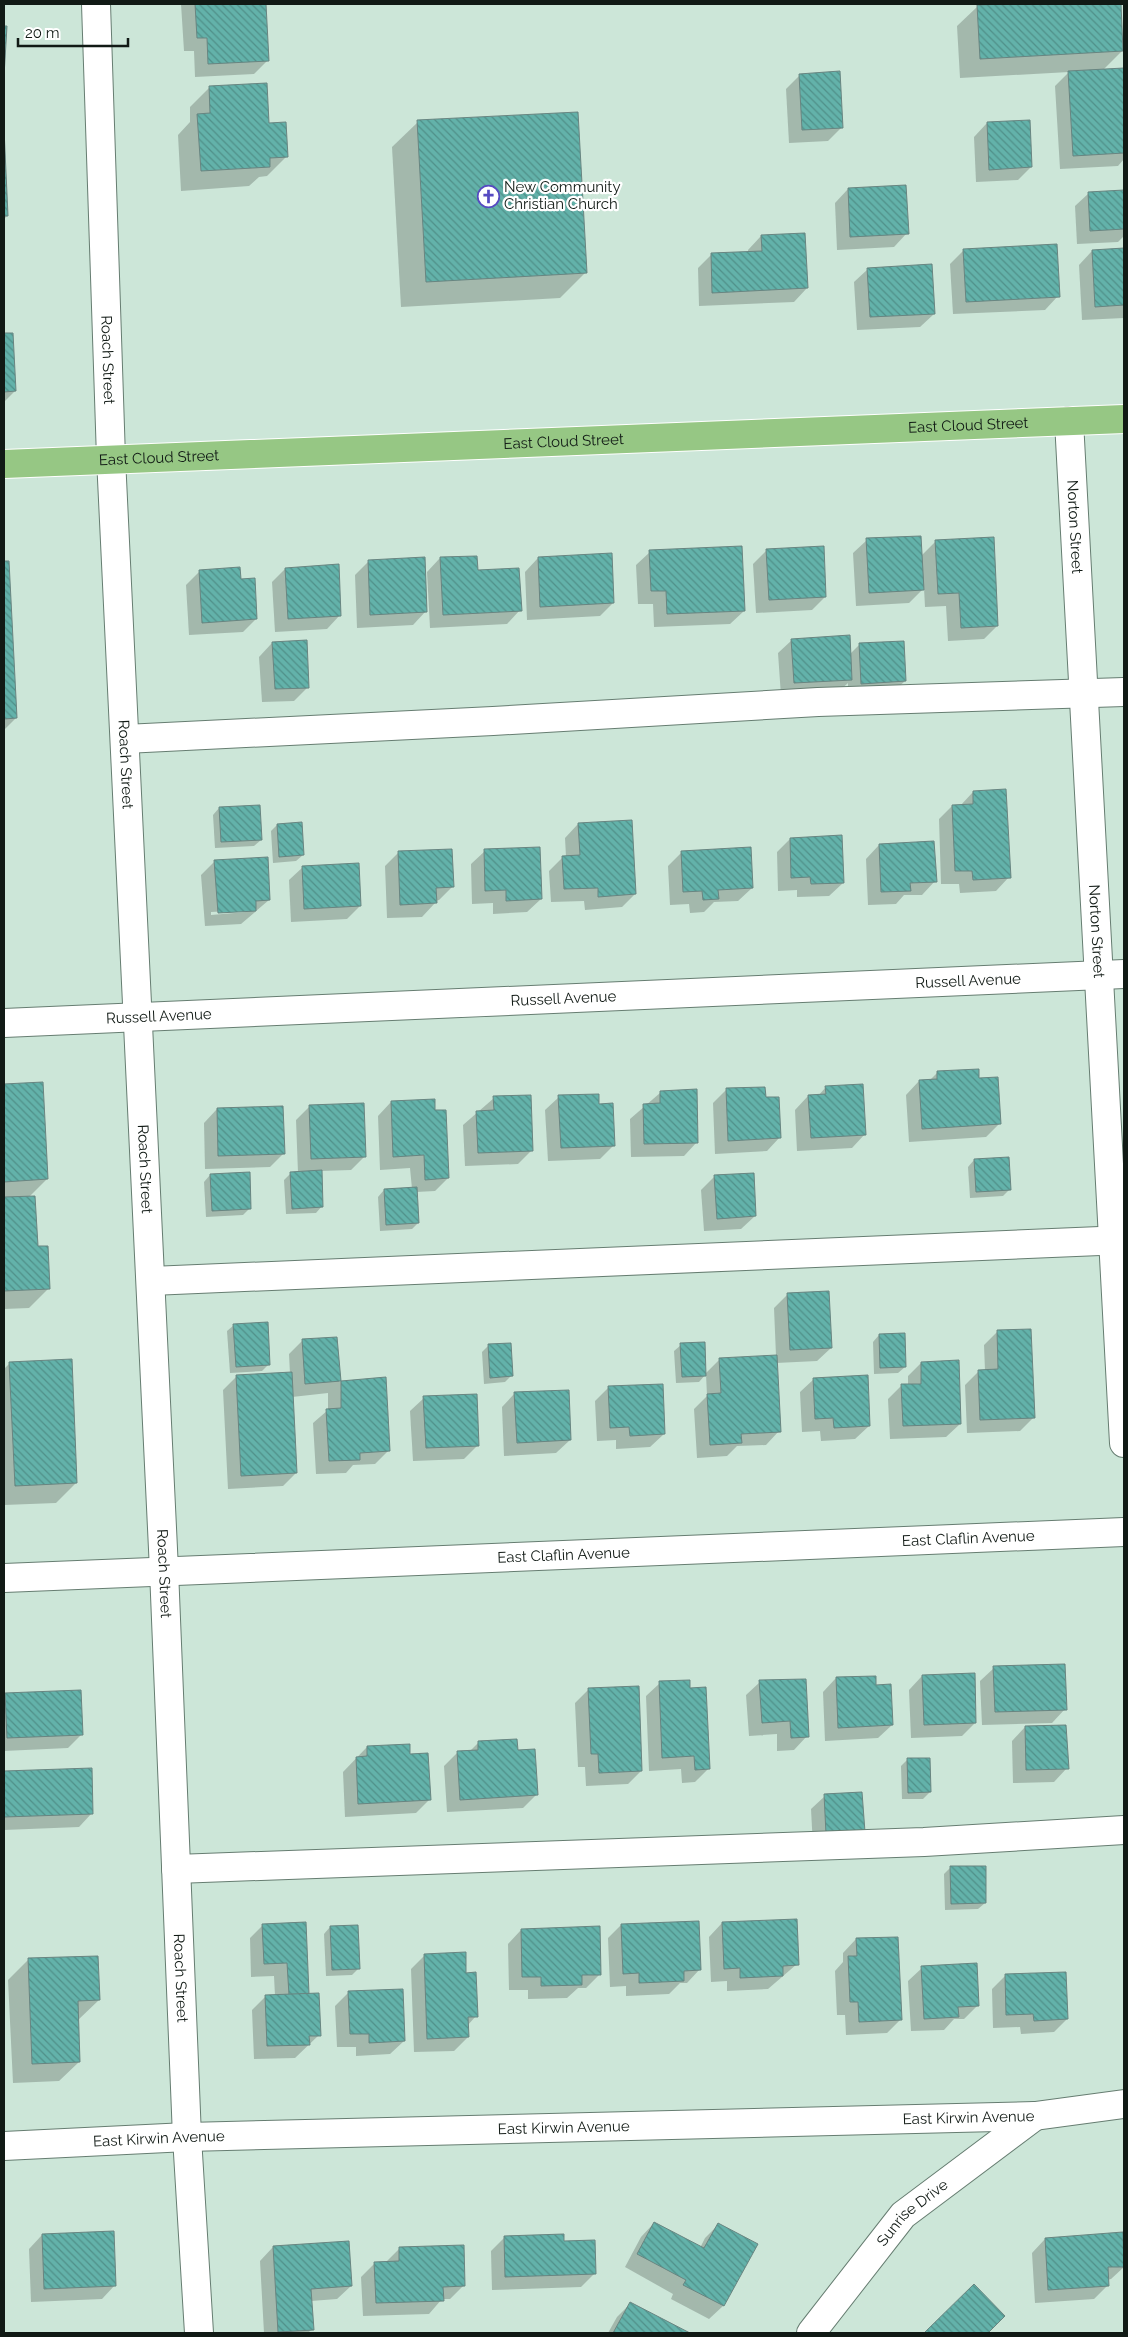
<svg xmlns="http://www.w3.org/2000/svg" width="1128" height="2337" viewBox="0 0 1128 2337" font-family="Raleway,sans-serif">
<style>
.shadow{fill:#0003;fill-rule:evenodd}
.building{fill:url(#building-back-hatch);stroke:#698581}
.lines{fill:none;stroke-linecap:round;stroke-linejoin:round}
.minor-casing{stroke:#667d71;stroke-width:30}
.major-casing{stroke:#fff;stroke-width:30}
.minor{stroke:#fff;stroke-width:28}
.major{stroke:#96c784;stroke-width:28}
.labels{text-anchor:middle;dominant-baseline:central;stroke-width:4.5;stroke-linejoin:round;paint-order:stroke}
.poi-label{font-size:15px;fill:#111a15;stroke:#fff;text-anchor:start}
.street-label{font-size:15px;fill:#111a15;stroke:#fff}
</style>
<defs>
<pattern id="building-back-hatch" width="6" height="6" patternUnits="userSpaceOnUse" patternTransform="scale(1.25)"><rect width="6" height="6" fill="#63b2aa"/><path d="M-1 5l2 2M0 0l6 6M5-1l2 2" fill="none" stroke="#509089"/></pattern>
</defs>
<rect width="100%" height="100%" fill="#cce6d8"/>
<g class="shadow">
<polygon points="181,4 264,4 267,61 254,74 195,77 194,51 184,51"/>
<polygon points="1031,4 1120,4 1122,51 1102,71 1124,69 1124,159 1118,166 1060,169 1055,86 1069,72 960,78 957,26 977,7"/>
<polygon points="800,75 842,127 828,141 789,143 786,89"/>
<polygon points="210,87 268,125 287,156 267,176 259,177 249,186 181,191 178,135 190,122 190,107"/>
<polygon points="418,122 585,273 560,298 401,307 392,147"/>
<polygon points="987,123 1031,167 1018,180 976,182 974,137"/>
<polygon points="4,153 7,216 4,219"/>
<polygon points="848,189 907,233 894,247 837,250 835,203"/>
<polygon points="1124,191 1124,236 1118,242 1077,244 1075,206 1089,193"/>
<polygon points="761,236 807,288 794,302 699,306 698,268 711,255 748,253 748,250"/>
<polygon points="1124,249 1124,318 1082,320 1079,265 1092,251"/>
<polygon points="963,251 1058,296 1045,310 953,314 950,264"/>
<polygon points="868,269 934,314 920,327 857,330 854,282"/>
<polygon points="4,334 12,334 15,391 4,402"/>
<polygon points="867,540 921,556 936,541 997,626 984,639 948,641 946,606 925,607 924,588 909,603 856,606 853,553"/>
<polygon points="767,550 825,597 812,610 756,613 753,564"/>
<polygon points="650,552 744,611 730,624 654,627 653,604 638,604 636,565"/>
<polygon points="440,558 476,571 520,610 507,624 430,628 427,572"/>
<polygon points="538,558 613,603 600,616 527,620 525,572"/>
<polygon points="4,562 8,562 16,718 4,730"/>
<polygon points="368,562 426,611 413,625 357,628 355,575"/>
<polygon points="285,569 340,615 327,629 275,632 272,582"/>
<polygon points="200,571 240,580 256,619 243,632 189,635 186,585"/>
<polygon points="792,640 850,654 860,644 905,681 891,694 848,696 848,683 837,693 781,696 778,653"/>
<polygon points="272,643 308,687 294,701 262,702 259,657"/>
<polygon points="973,792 1009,877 996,891 960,893 959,884 941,884 939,819 952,806 960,806"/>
<polygon points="219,808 261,840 254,846 215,848 213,815"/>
<polygon points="578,824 635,894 622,907 585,910 584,901 551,902 549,871 563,857 566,857 565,838"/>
<polygon points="277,825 303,855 296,861 273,863 271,831"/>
<polygon points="790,839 843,883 829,896 797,897 797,890 778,891 777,852"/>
<polygon points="879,845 935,881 922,895 904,895 896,904 868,905 866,859"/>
<polygon points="485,851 541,899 527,912 493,914 493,903 472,904 471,864"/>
<polygon points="682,852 752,888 738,901 714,902 704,912 690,913 689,904 670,905 668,866"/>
<polygon points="398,853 452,887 439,900 435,901 435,903 422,917 387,918 385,866"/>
<path d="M 215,861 L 269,900 L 241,924 L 205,926 L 201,875 ZM 248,910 L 246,912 L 211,915 L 211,912 Z"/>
<polygon points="303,867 360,906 347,919 291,922 289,880"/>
<polygon points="937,1073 978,1080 1000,1123 986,1137 909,1142 906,1095 919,1081 929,1081"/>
<polygon points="42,1084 47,1179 29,1197 36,1248 49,1288 29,1308 4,1309 4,1086"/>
<polygon points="826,1087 865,1134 852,1148 797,1151 795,1110 808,1096 818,1096"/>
<polygon points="726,1090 764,1099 780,1137 767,1151 715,1154 713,1103"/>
<polygon points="660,1093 697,1142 684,1156 631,1157 630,1119"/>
<polygon points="559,1097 598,1106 614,1145 600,1159 548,1161 545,1110"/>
<polygon points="494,1098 532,1150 518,1164 465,1166 463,1125"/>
<polygon points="391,1102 434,1112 448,1178 435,1191 416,1192 418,1223 412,1229 380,1231 378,1197 384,1190 412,1189 410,1168 380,1170 378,1116"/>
<polygon points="310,1106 365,1156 351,1170 320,1171 322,1206 316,1213 286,1214 284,1180 291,1173 298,1173 296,1120"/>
<polygon points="217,1109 284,1153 270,1167 205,1169 204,1123"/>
<polygon points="974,1160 1010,1189 1003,1196 970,1198 968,1167"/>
<polygon points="210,1175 250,1208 243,1215 206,1217 204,1182"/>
<polygon points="715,1176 755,1216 741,1229 704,1231 701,1190"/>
<polygon points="787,1295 831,1348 817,1361 776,1363 779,1431 766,1445 737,1446 727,1456 697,1458 694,1409 707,1396 706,1374 699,1382 676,1383 674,1351 681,1345 705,1374 720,1359 776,1356 774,1308"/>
<polygon points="234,1325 269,1364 262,1371 230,1373 227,1331"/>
<polygon points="997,1332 1034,1417 1020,1431 967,1433 965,1385 978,1372 985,1371 984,1345"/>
<polygon points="879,1335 905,1367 898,1373 874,1374 873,1342"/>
<polygon points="336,1338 339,1382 385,1378 389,1450 375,1464 353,1465 346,1473 316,1474 313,1423 328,1410 328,1393 292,1397 296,1473 283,1486 228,1489 223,1390 237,1376 290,1374 289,1354 302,1341"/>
<polygon points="489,1345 511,1376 505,1382 484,1384 482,1352"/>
<polygon points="10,1363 76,1483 56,1503 4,1505 4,1369"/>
<polygon points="921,1363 960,1424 946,1437 890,1439 888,1399 902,1385 908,1385 908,1376"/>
<polygon points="814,1379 869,1426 855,1439 821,1441 820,1431 802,1432 800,1392"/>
<polygon points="609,1387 664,1434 650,1447 616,1449 616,1440 597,1441 595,1401"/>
<polygon points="515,1393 570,1440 556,1453 504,1456 502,1407"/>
<polygon points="424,1398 478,1445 464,1459 413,1461 410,1411"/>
<polygon points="994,1668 1065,1709 1052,1723 982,1725 980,1681"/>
<polygon points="922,1676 975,1723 962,1736 911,1738 909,1690"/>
<polygon points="836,1678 875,1687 892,1725 878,1738 825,1741 823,1692"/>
<polygon points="760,1682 807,1736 794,1750 777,1751 777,1734 749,1736 746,1695"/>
<polygon points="660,1683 689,1689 709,1768 695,1782 682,1783 681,1769 649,1771 646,1696"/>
<polygon points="589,1689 641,1771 628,1784 586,1786 585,1767 578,1767 575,1703"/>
<polygon points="6,1694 81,1735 68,1748 4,1751 4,1696"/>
<polygon points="1025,1727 1067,1768 1054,1782 1013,1783 1012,1741"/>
<polygon points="478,1743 516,1751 537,1794 523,1808 447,1812 444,1766 458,1752 469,1752"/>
<polygon points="367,1747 409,1755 429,1800 416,1813 345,1817 343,1772"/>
<polygon points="907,1760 930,1792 923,1799 902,1799 901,1766"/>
<polygon points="91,1770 92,1813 79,1827 4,1830 4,1772"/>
<polygon points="825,1796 850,1845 813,1847 811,1809"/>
<polygon points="950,1868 985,1903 978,1909 945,1910 944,1874"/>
<polygon points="722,1923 797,1964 768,1989 727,1991 727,1981 711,1982 709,1937"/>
<polygon points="263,1925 308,1995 319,2035 295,2058 254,2059 252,2010 266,1996 275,1996 274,1976 251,1977 250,1938"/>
<polygon points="621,1925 700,1969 687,1983 680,1983 669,1994 626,1996 626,1986 610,1987 608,1938"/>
<polygon points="330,1927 359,1968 352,1975 326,1976 324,1934"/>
<polygon points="521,1930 600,1974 586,1988 578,1988 567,1998 528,1999 528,1990 509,1990 508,1944"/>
<polygon points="856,1939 901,2019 887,2033 846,2035 845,2015 837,2015 835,1971 843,1962 843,1953"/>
<polygon points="425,1955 465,1974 476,2016 467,2026 468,2037 454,2051 414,2052 411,1969"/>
<polygon points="28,1960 99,2000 78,2020 79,2062 59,2081 13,2083 8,1980"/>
<polygon points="922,1968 978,2005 964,2019 954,2019 944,2030 911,2031 908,1981"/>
<polygon points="1006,1975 1067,2019 1054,2032 1021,2034 1020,2027 993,2028 992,1989"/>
<polygon points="349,1992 404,2041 390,2054 356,2056 356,2047 337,2047 335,2006"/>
<polygon points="654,2223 700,2248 705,2238 718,2225 756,2245 723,2306 709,2319 671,2299 673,2294 625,2267 641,2237"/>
<polygon points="1122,2233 1124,2267 1111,2279 1107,2280 1107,2286 1094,2299 1035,2303 1032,2253 1045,2239"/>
<polygon points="42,2235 115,2285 102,2299 31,2302 29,2249"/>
<polygon points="504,2238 595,2273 581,2287 492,2290 491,2251"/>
<polygon points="273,2247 351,2286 337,2299 311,2301 312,2329 308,2333 264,2333 260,2261"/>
<polygon points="399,2249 464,2285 450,2299 442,2299 429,2314 363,2316 361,2277 375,2263 385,2263"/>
<polygon points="974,2286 1004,2316 986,2333 926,2333"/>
<polygon points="630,2304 687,2333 608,2333 617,2317"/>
</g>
<g class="building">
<polygon points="195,4 266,4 269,61 208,64 207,38 197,38"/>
<polygon points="1006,4 1121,4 1123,51 980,59 977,5"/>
<polygon points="4,26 7,26 4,76"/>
<polygon points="1124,68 1124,153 1073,156 1068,71"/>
<polygon points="840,71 843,128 802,130 799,74"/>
<polygon points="267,83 269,123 286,122 288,157 270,158 270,167 201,171 197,114 210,113 209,86"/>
<polygon points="578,112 587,273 426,282 417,120"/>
<polygon points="1030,120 1032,167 989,170 987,122"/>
<polygon points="4,129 8,216 4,216"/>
<polygon points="906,185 909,234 850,237 848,188"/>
<polygon points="1124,190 1124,229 1090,231 1088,192"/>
<polygon points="805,233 808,288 712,293 711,253 762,251 761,235"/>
<polygon points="1057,244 1060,297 966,302 963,249"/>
<polygon points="1124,248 1124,305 1095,307 1092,250"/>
<polygon points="932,264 935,314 870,317 867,268"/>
<polygon points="4,315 4,333 13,333 16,391 4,392"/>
<polygon points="921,536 924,590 869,593 866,538"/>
<polygon points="994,537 998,626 961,628 959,593 938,594 935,540"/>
<polygon points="742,546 745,611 667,614 666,591 651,591 649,550"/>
<polygon points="824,546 826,597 769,600 766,549"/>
<polygon points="612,553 614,603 540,607 538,557"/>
<polygon points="477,556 478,570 519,568 522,611 443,615 440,557"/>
<polygon points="425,557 427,612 370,615 368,560"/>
<polygon points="4,561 9,561 17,718 4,719"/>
<polygon points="339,564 341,616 288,619 285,568"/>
<polygon points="240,567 241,579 255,578 257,619 202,623 199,570"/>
<polygon points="850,635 852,680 794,683 791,639"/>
<polygon points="307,640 309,688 275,689 272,642"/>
<polygon points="904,641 906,681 861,684 859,643"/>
<polygon points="1006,789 1011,878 973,880 972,871 955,871 952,805 973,804 973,791"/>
<polygon points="260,805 262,840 221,842 219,807"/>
<polygon points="632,820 636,894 598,897 598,888 564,889 562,856 580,855 578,823"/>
<polygon points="302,822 304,855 279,857 277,824"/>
<polygon points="842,835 844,883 811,884 810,877 791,878 790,838"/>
<polygon points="934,841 937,882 910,883 911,891 881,892 879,844"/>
<polygon points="540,847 542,899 506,901 506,890 485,891 484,849"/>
<polygon points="751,847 753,888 718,890 719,899 703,900 702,891 683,892 681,851"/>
<polygon points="452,849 454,887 436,888 437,903 400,905 398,851"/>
<polygon points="268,857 270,900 256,901 256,911 218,913 214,860"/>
<polygon points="359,863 361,906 304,909 302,866"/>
<polygon points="979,1069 979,1078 998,1077 1001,1124 922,1129 919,1080 937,1079 937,1071"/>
<polygon points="43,1082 48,1179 4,1182 4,1084"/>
<polygon points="863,1084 866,1135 811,1138 808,1095 826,1094 825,1086"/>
<polygon points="765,1087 766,1097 779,1097 781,1138 728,1141 726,1088"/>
<polygon points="697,1089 698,1143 644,1144 643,1104 660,1103 660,1091"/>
<polygon points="599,1094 599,1104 613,1103 615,1146 561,1148 558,1095"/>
<polygon points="531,1095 533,1151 478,1153 476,1111 494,1110 493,1096"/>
<polygon points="435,1099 435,1110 446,1110 449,1178 425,1180 424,1155 393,1157 391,1101"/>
<polygon points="364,1103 366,1157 311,1159 309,1105"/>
<polygon points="283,1106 285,1154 218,1156 217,1108"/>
<polygon points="1009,1157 1011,1190 976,1192 974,1159"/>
<polygon points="322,1170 323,1207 292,1209 290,1172"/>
<polygon points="250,1172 251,1209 212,1211 210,1174"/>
<polygon points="754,1173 756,1216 717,1219 714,1175"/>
<polygon points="417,1187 419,1223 386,1225 384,1189"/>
<polygon points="35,1196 38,1246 48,1246 50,1289 4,1291 4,1197"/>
<polygon points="829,1291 832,1348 790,1350 787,1293"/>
<polygon points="268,1322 270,1365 236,1367 233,1324"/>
<polygon points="1031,1329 1035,1418 980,1420 978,1370 998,1369 997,1330"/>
<polygon points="905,1333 906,1367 880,1368 879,1334"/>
<polygon points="337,1337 341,1381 305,1384 302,1339"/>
<polygon points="705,1342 706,1376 682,1377 680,1343"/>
<polygon points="511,1343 513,1376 490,1378 488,1344"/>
<polygon points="777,1355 781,1432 741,1434 742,1443 710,1445 707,1394 721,1393 719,1358"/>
<polygon points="72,1359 77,1483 15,1486 9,1362"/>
<polygon points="959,1360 961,1424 903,1426 901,1384 921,1384 921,1362"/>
<polygon points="292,1372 297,1473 241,1476 236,1375"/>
<polygon points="868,1375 870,1426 834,1428 833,1418 815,1419 813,1378"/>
<polygon points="386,1377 390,1451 360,1453 360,1460 329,1461 326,1409 341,1408 341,1381"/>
<polygon points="663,1384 665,1434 630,1436 629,1427 610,1428 608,1386"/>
<polygon points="569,1390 571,1440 517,1443 514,1392"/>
<polygon points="477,1394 479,1446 426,1448 423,1396"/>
<polygon points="1065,1664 1067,1710 995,1712 993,1666"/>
<polygon points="975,1673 976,1723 924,1725 922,1675"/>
<polygon points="876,1676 876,1685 891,1684 893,1725 838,1728 836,1677"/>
<polygon points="806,1679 809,1737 791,1738 790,1721 762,1723 759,1680"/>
<polygon points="690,1680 690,1688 706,1687 710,1769 695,1770 694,1756 662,1758 659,1681"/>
<polygon points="639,1686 642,1771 599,1773 598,1754 591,1754 588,1688"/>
<polygon points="81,1690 83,1735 7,1738 5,1693"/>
<polygon points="1066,1725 1069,1769 1026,1770 1025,1726"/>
<polygon points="517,1739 518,1750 535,1749 538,1795 460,1800 457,1751 478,1750 478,1741"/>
<polygon points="410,1744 410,1754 428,1753 431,1800 358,1804 356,1757 367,1756 367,1746"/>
<polygon points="907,1758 930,1758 931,1792 908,1793"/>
<polygon points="92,1768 93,1814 4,1817 4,1771"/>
<polygon points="862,1792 865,1832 826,1834 824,1794"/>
<polygon points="950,1866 986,1866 986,1903 951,1904"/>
<polygon points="797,1919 799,1965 783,1966 783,1976 740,1978 740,1968 724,1969 722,1922"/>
<polygon points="699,1921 701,1970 684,1971 684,1981 639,1983 639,1973 623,1974 621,1924"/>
<polygon points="306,1922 309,1994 289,1995 287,1963 264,1964 262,1924"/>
<polygon points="358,1925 360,1969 332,1970 330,1926"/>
<polygon points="600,1926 601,1975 582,1975 582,1985 541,1986 541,1977 522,1977 521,1929"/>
<polygon points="898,1937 902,2020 859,2022 858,2002 850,2002 848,1956 857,1956 856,1938"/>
<polygon points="466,1952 466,1973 476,1972 478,2017 468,2017 469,2037 427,2039 424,1954"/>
<polygon points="98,1956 100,2000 78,2001 80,2062 32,2064 28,1958"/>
<polygon points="977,1963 979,2006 958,2007 959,2017 924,2019 921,1966"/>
<polygon points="1066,1972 1068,2019 1034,2021 1033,2014 1006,2015 1005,1974"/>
<polygon points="403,1989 405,2041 369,2043 369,2034 350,2034 348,1991"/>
<polygon points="319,1993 321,2036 309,2036 310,2045 267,2046 265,1995"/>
<polygon points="654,2222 704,2248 718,2223 758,2244 724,2306 683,2285 686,2280 637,2254"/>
<polygon points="114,2231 116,2286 44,2289 42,2234"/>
<polygon points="1123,2232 1124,2267 1108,2267 1109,2286 1048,2290 1045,2238"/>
<polygon points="564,2234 564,2241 595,2240 596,2274 505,2277 504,2236"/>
<polygon points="349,2241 352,2286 311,2289 314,2330 278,2332 273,2246"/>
<polygon points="464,2245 465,2286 443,2287 444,2301 376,2303 374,2262 399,2261 399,2247"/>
<polygon points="974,2284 1005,2316 988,2333 924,2333"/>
<polygon points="630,2302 690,2333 613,2333"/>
</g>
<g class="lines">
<defs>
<g id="minor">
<path id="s1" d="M 96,4 L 111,458 L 164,1570 L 187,2137 L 199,2333"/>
<path id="s2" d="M 1069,421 L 1124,1443"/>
<polyline points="125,739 493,721 818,702 1124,692"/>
<path id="s3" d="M 4,1023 L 1124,974"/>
<polyline points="151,1281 1124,1240"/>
<path id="s4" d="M 4,1578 L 1124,1532"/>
<polyline points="176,1869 924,1842 1124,1830"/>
<path id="s5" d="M 4,2146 L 187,2137 L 1035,2116 L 1124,2104"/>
<path id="s6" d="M 811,2333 L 903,2215 L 1035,2116"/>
</g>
<g id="major">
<path id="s7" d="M 4,464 L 1124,419"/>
</g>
</defs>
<use href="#minor" class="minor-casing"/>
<use href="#major" class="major-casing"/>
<use href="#minor" class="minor"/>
<use href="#major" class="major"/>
</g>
<defs>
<symbol id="church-ring" viewBox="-11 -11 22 22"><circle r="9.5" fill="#fff" stroke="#564ac2" stroke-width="1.5"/><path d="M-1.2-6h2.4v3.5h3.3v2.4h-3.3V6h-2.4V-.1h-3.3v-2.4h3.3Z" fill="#564ac2"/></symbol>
</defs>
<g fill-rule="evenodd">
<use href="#church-ring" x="476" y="184" width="25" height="25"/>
</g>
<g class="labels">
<g class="poi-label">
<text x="504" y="187">New Community<tspan x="504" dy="17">Christian Church</tspan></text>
</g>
<g class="street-label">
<text stroke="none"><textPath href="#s1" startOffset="356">Roach Street</textPath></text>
<text stroke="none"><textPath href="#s7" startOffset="965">East Cloud Street</textPath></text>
<text stroke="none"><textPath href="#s7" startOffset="560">East Cloud Street</textPath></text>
<text stroke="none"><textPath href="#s7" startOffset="155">East Cloud Street</textPath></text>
<text stroke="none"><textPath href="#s2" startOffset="106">Norton Street</textPath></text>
<text stroke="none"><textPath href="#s1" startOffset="761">Roach Street</textPath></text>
<text stroke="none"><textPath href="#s2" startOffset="511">Norton Street</textPath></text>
<text stroke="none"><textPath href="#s3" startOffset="965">Russell Avenue</textPath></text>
<text stroke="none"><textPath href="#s3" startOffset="560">Russell Avenue</textPath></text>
<text stroke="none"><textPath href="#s3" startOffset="155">Russell Avenue</textPath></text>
<text stroke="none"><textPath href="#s1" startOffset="1166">Roach Street</textPath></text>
<text stroke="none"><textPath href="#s4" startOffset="965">East Claflin Avenue</textPath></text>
<text stroke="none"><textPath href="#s4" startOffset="560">East Claflin Avenue</textPath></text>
<text stroke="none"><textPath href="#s1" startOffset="1571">Roach Street</textPath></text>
<text stroke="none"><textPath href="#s1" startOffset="1976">Roach Street</textPath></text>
<text stroke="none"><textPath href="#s5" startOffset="965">East Kirwin Avenue</textPath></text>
<text stroke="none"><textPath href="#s5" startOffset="560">East Kirwin Avenue</textPath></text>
<text stroke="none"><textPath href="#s5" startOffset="155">East Kirwin Avenue</textPath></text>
<text stroke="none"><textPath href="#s6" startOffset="158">Sunrise Drive</textPath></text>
</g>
</g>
<rect width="1128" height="2337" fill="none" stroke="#111a15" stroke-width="10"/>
<path d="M18 38v8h110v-8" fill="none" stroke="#111a15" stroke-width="2.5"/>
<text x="25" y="38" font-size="15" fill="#111a15" stroke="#ffffff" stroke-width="4" paint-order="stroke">20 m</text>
</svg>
